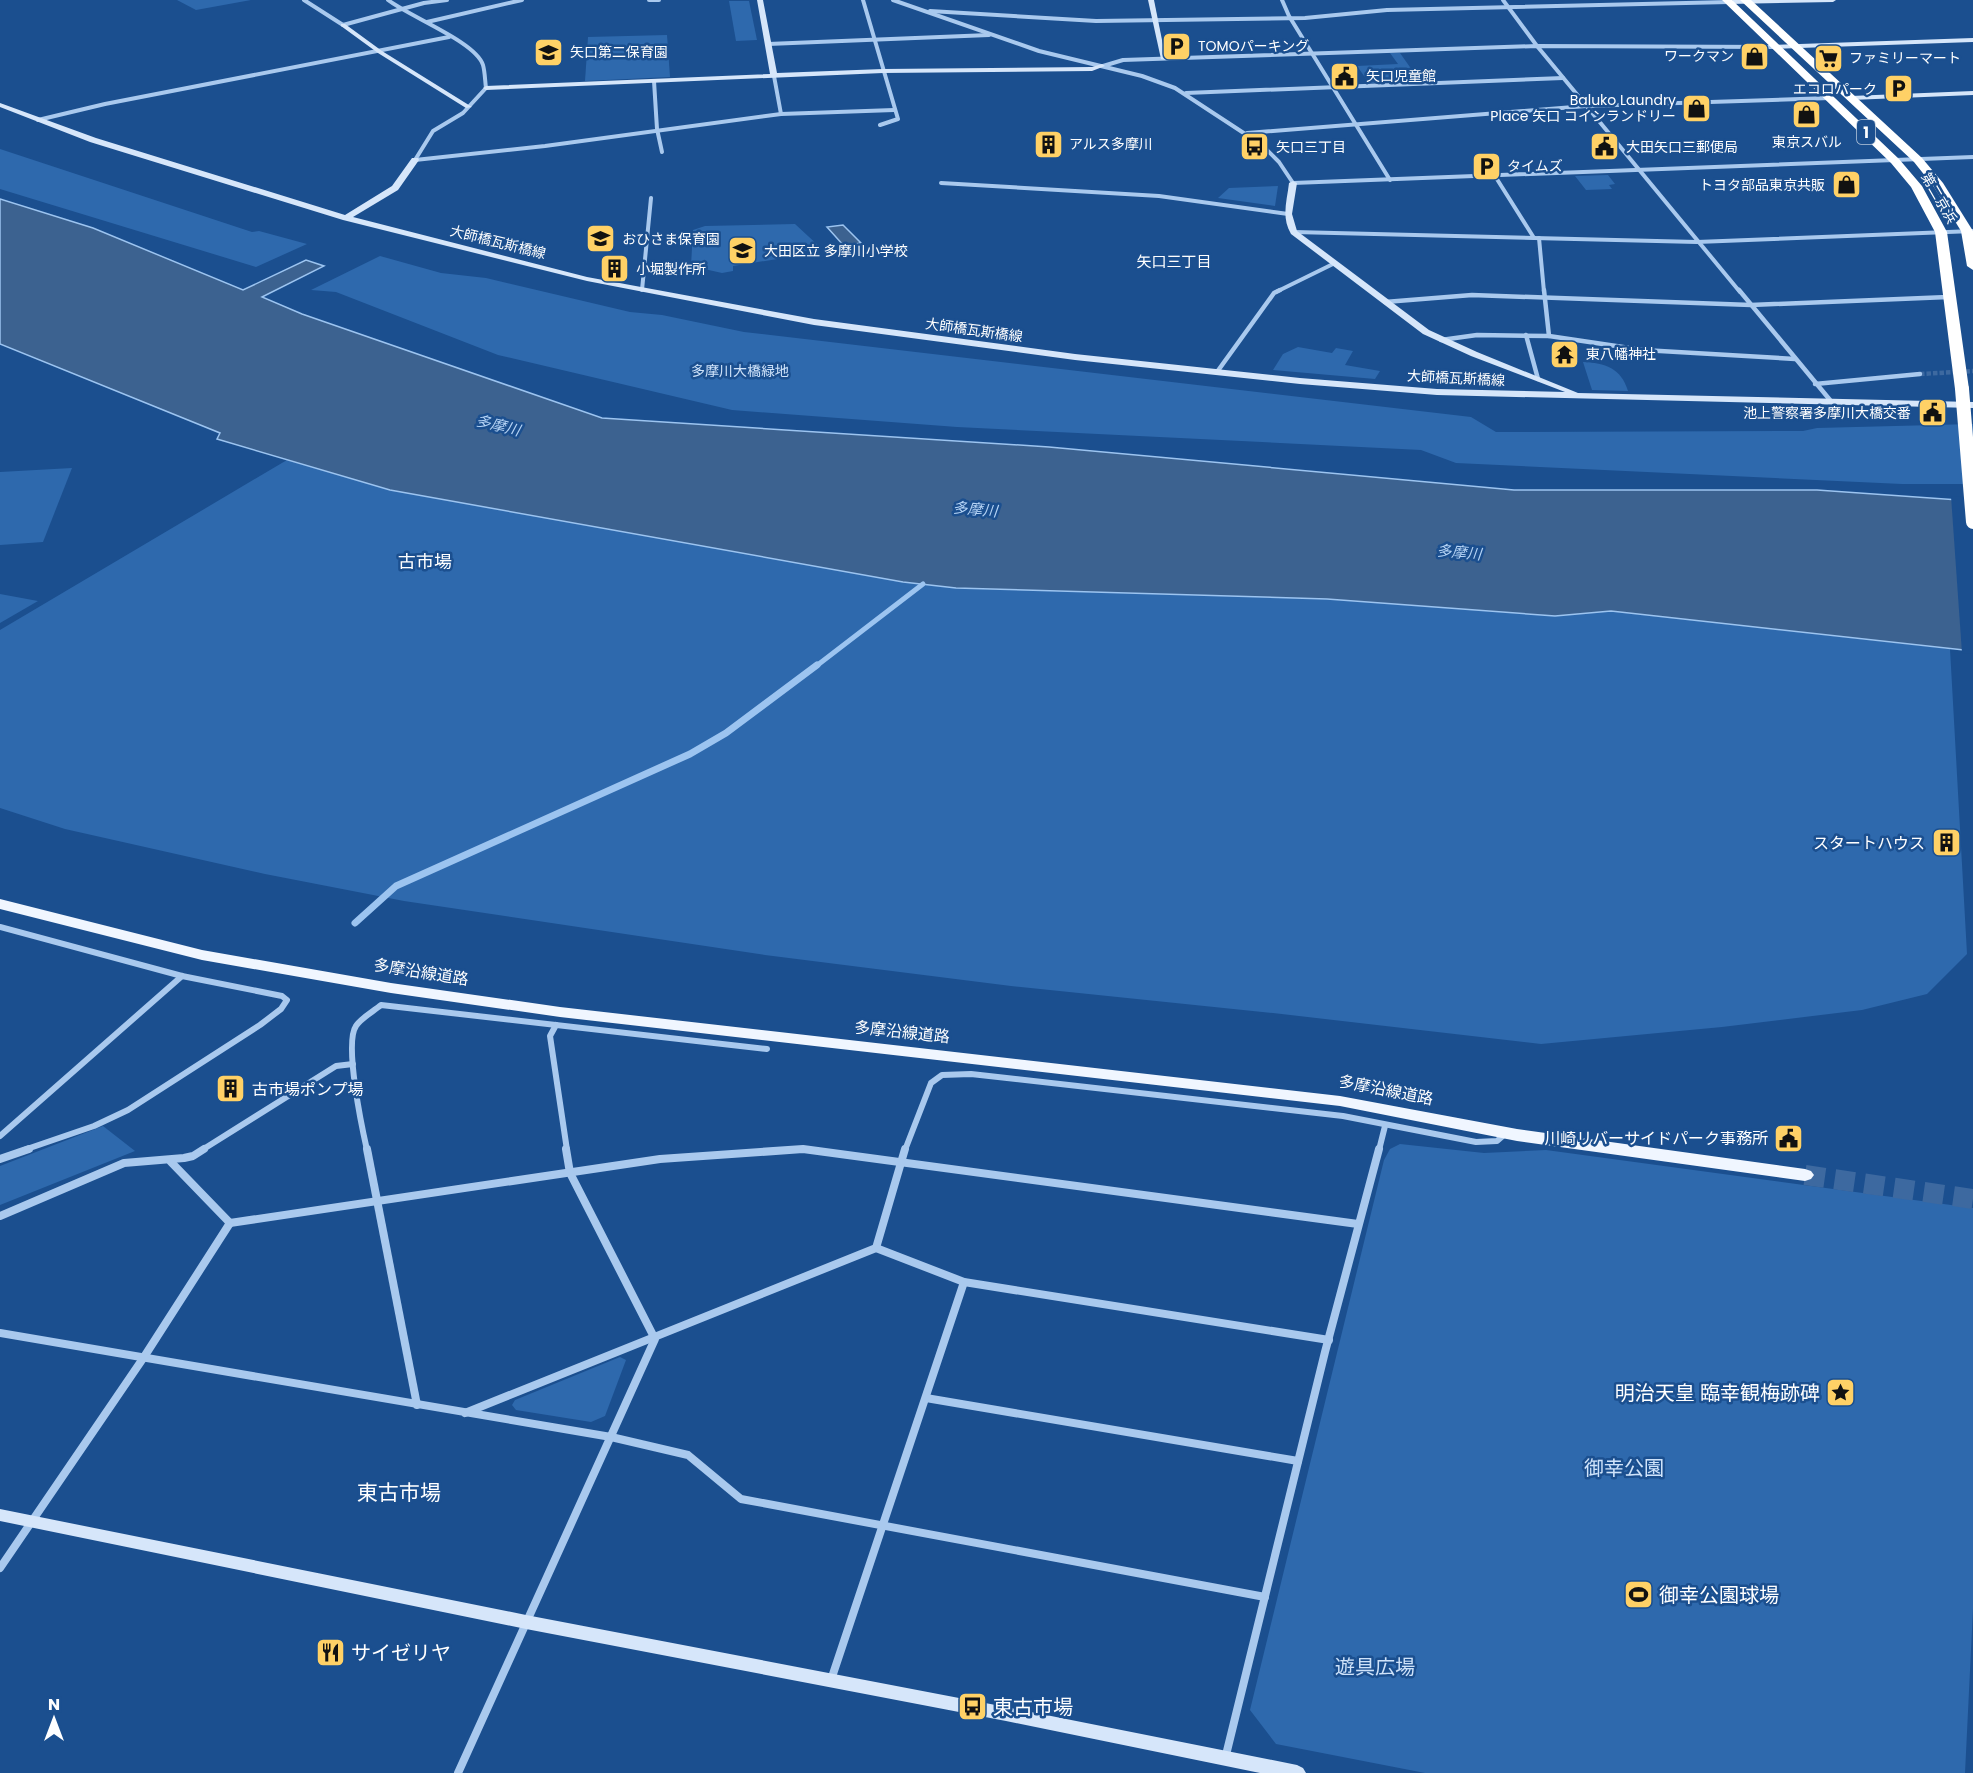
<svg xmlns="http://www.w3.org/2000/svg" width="1973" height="1773" viewBox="0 0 1973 1773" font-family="Poppins,'Noto Sans JP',sans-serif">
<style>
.green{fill:#2e69ad}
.water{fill:#3c6290;stroke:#9cc4f0;stroke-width:1.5}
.pier{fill:#1b4f8f}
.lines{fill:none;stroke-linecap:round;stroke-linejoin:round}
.stream-far1{stroke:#9cc4f0;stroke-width:5}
.stream{stroke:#9cc4f0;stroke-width:7}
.street-tunnel{stroke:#3d69a0;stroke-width:4.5;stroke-dasharray:4.5 2;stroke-linecap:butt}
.primary-tunnel{stroke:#3d69a0;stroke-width:20;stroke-dasharray:20 10;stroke-linecap:butt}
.street-far3{stroke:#a9c9ee;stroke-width:4}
.street-far2{stroke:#a9c9ee;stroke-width:4.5}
.street-far1{stroke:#a9c9ee;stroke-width:6}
.street{stroke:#a9c9ee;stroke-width:8}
.secondary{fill:#d6e6fa;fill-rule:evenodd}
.primary{fill:#f0f6ff;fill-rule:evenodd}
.highway{fill:#fff;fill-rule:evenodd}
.highway-bridge{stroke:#fff;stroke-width:14}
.labels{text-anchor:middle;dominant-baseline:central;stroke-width:5;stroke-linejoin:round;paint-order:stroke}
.far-poi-label{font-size:14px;fill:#fff;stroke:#1b4f8f;text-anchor:start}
.far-street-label{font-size:14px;fill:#fff;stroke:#1b4f8f}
.far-park-label{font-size:14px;fill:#cfe3fa;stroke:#1b4f8f}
.shield{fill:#1b4f8f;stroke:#bbcadd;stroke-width:1.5}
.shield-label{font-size:15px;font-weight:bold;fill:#fff}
.far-neighbourhood-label{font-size:15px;fill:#fff;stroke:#1b4f8f}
.far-water-label{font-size:15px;font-style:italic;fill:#b5d3f5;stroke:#1b4f8f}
.poi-label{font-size:16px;fill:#fff;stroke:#1b4f8f;text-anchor:end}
.street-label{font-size:16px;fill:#fff;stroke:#1b4f8f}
.neighbourhood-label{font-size:18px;fill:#fff;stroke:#1b4f8f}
.near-poi-label{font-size:20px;fill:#fff;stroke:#1b4f8f;text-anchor:start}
.near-park-label{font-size:20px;fill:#cfe3fa;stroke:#1b4f8f}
.near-neighbourhood-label{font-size:21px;fill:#fff;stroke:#1b4f8f}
</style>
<rect width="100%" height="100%" fill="#1b4f8f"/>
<g class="green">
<polygon points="177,0 251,0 196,10"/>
<polygon points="729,1 749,1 757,40 736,41"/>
<polygon points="667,35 670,77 585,81 588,37"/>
<polygon points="1390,53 1400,53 1412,70 1390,71 1397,82 1369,83 1357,66 1398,64"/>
<polygon points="0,149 252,232 259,231 307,244 256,267 0,189"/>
<polygon points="1608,175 1615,184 1609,185 1612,189 1586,190 1575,176"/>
<polygon points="1278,186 1275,206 1218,198 1229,188"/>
<polygon points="795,224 821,248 788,254 790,257 733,266 733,271 722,273 691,266 693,230 705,226"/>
<polygon points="380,256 441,273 486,278 630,312 662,315 744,332 1471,417 1496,432 1803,431 1817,428 1973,424 1973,484 1902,484 1456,463 1421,450 957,427 732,410 498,355 336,292 311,290"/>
<polygon points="1298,347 1332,353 1336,348 1353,351 1345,365 1380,371 1375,379 1273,370 1283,354"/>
<path d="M 1583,362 C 1605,363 1621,368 1628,391 L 1592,390 Z"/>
<polygon points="287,460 390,490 903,582 956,588 1327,599 1555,616 1610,611 1950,649 1967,954 1927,994 1862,1010 1722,1027 1541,1044 1273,1013 1011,986 765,955 404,901 265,874 65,829 0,808 0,630"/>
<polygon points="72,468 43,542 0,545 0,472"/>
<polygon points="0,594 38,601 0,623"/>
<polygon points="103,1126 135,1151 0,1205 0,1166"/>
<polygon points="1400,1144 1484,1153 1546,1150 1973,1208 1973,1609 1965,1773 1425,1773 1276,1744 1250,1710 1384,1160 1390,1149"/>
<polygon points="620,1357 626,1360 605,1416 591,1422 516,1410 512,1405 515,1400"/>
</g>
<g class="water">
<polygon points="0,199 93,228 243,290 306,260 324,266 262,297 302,314 602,418 1049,447 1514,490 1817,490 1973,501 1973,651 1611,611 1555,616 1327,599 956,588 903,582 390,490 217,439 220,433 0,344"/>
<polygon points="843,225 861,243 844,246 827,227"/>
</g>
<polygon class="pier" points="1951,496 1973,498 1973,654 1962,653"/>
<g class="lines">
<polyline class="stream-far1" points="815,667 923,584"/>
<polyline class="stream" points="355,923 396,886 690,754 726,733 817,665"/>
<polyline class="street-tunnel" points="1920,374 1973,371"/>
<polyline class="primary-tunnel" points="1805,1175 1973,1199"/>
<g class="street-far3">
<polyline points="304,0 343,25 424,3 447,0"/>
<path d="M 388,0 C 410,17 476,42 483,65 C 485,72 485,81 486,88 L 463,113 L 433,131 L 415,160"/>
<polyline points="649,0 659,0"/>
<polyline points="863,0 898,119 880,125"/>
<polyline points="893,0 1039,51 1142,76 1175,88 1262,145 1279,162 1293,183 1973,157"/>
<polyline points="1282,0 1289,16 1390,180"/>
<polyline points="1503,0 1537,46 1740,292"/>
<polyline points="930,11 1096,21 1305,18 1387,10 1729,2"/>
<polyline points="427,22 522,0"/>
<polyline points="768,44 989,35"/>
<polyline points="1103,66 1123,60 1537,46 1774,47"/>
<polyline points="774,76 781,114"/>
<polyline points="654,81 657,129 662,152"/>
<polyline points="1186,93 1563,78"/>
<polyline points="38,120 105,104 449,37"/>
<polyline points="1247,133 1586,106 1830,98"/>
<polyline points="415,160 545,146 781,114 894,110"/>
<polyline points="1495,176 1534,238"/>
<polyline points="941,183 1159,196 1288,214"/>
<polyline points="1294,232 1697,242 1973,231"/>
<polyline points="1539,238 1544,292"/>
<polyline points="642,290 651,198"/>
<polyline points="1276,292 1335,263"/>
</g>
<g class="street-far2">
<polyline points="1544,290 1549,336"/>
<polyline points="1739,290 1830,400"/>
<polyline points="1385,302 1472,295 1751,305 1948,297"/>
<polyline points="1526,335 1538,379"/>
<polyline points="1441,340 1477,335 1549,336 1643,350 1795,359"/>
<polyline points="1217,372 1274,293 1280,290"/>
<polyline points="1815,384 1920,374"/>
</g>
<g class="street-far1">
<polyline points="0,927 182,976 282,996 287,1000 281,1009 260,1025 128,1110 94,1126 24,1150"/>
<polyline points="556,1025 550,1036 567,1150"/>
<polyline points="0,1136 182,976"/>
<polyline points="202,1150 336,1066 353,1064"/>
<path d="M 367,1150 C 362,1128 344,1043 356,1026 C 361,1018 374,1011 381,1005 L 767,1049"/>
<polyline points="782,1150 814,1150"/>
<polyline points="905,1150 931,1083 942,1075 971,1074 1343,1116 1476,1142 1497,1141 1505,1134"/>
<polyline points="1379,1150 1385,1126"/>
</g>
<g class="street">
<polyline points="367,1149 417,1405"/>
<polyline points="0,1159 29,1149"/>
<polyline points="0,1216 124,1163 184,1158 193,1156 204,1149"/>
<polyline points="230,1223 660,1159 803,1149 1358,1224"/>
<polyline points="876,1248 964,1282 1329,1340"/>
<polyline points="0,1333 611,1437 688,1455 741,1499 1265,1597"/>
<polyline points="926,1398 1298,1461"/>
<polyline points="465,1413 876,1248 905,1149"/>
<polyline points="0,1568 144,1357 230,1223 171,1162"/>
<polyline points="831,1680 964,1282"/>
<polyline points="1225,1759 1325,1352 1379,1149"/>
<polyline points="458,1773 655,1339 570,1173 566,1149"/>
</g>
<g class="secondary">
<polygon points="757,0 763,0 777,73 883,69 1092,67 1102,64 1105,66 1092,71 883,73 486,90 483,88 486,86 770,74"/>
<polygon points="1148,0 1154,0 1166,60 1161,59"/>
<polygon points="1836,0 1833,2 1729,4 1726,2 1733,0"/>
<polygon points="341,24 345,24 382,51 472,107 466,108 378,53 341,26"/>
<polygon points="1973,38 1973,42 1774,49 1771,47 1774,45"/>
<polygon points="1973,91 1973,95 1851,100 1847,98 1851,96"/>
<path d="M 0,103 L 96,138 L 345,215 L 392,186 L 412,158 L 418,158 L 419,160 L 398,190 L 353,217 L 587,277 L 814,319 L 1075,354 L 1300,378 L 1437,389 L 1565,392 L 1471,356 L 1423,334 L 1291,234 C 1281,217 1287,201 1289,183 L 1293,181 L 1297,183 L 1292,214 L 1297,231 L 1429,330 L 1477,352 L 1578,393 L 1973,402 L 1973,408 L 1437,395 L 1300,384 L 1075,360 L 814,325 L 587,281 L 343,220 L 90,142 L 0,107 Z"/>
<polygon points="0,1509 526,1615 1006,1707 1297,1765 1303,1768 1306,1773 1260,1773 1006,1721 526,1629 0,1521"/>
</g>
<polygon class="primary" points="0,899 202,950 391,983 560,1007 1340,1096 1517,1129 1805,1169 1811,1171 1814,1175 1811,1179 1805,1181 1517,1141 1340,1106 560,1017 391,993 202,960 0,909"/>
<g class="highway">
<polygon points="1722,0 1732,0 1899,159 1922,186 1947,232 1969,389 1967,392 1957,392 1955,389 1935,232 1911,187 1891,163"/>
<polygon points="1740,0 1751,0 1922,158 1943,183 1973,231 1973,270 1967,266 1961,231 1934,187 1914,162"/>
</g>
<polyline class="highway-bridge" points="1962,389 1973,522"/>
</g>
<defs>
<symbol id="parking-square" viewBox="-11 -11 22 22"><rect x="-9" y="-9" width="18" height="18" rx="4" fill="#ffd166" stroke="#1b4f8f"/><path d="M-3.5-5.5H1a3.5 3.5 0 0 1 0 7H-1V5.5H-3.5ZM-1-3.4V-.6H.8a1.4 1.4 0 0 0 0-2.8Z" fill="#111"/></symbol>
<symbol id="school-square" viewBox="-11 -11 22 22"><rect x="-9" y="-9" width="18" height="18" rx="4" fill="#ffd166" stroke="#1b4f8f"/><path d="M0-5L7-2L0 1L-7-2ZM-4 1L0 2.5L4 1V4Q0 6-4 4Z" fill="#111"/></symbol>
<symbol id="shop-square" viewBox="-11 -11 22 22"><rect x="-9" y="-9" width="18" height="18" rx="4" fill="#ffd166" stroke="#1b4f8f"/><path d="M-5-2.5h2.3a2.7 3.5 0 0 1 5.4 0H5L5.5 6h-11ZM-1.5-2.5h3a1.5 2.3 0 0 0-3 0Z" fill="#111"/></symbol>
<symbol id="supermarket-square" viewBox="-11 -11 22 22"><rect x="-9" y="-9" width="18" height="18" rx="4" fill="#ffd166" stroke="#1b4f8f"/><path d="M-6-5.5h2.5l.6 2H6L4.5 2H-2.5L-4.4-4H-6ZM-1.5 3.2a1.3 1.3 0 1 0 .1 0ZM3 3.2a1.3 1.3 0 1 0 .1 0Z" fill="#111"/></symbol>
<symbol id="civic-square" viewBox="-11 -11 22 22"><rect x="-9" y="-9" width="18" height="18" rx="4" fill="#ffd166" stroke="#1b4f8f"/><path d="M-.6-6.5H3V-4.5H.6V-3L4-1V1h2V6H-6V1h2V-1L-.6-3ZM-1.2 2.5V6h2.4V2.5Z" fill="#111"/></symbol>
<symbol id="building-square" viewBox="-11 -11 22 22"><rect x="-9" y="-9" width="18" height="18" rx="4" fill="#ffd166" stroke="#1b4f8f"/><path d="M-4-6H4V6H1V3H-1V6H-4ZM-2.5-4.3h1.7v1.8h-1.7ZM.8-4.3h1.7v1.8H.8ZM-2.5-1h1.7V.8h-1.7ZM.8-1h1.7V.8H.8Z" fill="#111"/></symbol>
<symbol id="bus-square" viewBox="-11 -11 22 22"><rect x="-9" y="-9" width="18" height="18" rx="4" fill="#ffd166" stroke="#1b4f8f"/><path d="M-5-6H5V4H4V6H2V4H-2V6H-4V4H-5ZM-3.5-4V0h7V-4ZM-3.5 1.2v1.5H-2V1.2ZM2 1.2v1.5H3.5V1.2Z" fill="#111"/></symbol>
<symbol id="temple-square" viewBox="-11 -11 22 22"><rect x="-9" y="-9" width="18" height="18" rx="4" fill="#ffd166" stroke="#1b4f8f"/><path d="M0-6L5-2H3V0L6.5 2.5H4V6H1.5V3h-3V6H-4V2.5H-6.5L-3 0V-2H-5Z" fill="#111"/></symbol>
<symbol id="sight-square" viewBox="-11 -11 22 22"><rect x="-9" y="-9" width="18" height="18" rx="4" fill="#ffd166" stroke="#1b4f8f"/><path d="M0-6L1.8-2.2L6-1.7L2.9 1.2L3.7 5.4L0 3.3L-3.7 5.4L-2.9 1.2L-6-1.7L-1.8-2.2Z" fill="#111"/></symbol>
<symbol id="stadium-square" viewBox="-11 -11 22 22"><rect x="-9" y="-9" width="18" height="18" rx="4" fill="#ffd166" stroke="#1b4f8f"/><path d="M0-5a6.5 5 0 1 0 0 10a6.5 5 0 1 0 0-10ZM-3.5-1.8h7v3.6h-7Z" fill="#111"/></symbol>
<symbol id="restaurant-square" viewBox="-11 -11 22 22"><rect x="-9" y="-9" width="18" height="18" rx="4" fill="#ffd166" stroke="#1b4f8f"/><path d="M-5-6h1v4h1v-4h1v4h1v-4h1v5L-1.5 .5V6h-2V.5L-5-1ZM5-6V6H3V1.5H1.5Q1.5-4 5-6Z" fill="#111"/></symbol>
</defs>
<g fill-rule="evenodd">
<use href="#parking-square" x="1160" y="30" width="33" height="33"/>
<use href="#school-square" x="532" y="36" width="33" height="33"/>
<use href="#shop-square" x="1738" y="40" width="33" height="33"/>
<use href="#supermarket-square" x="1812" y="42" width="33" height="33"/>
<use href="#civic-square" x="1328" y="60" width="33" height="33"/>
<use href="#parking-square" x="1882" y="72" width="33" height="33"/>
<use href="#shop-square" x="1680" y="92" width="33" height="33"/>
<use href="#shop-square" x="1790" y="98" width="33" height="33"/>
<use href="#building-square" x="1032" y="128" width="33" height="33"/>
<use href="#bus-square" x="1238" y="130" width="33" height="33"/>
<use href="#civic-square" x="1588" y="130" width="33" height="33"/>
<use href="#parking-square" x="1470" y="150" width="33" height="33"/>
<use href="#shop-square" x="1830" y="168" width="33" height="33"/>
<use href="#school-square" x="584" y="222" width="33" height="33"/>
<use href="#school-square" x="726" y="234" width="33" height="33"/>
<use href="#building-square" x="598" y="252" width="33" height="33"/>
<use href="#temple-square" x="1548" y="338" width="33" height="33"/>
<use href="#civic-square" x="1916" y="396" width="33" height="33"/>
<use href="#building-square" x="1930" y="826" width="33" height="33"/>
<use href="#building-square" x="214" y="1072" width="33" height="33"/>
<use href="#civic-square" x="1772" y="1122" width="33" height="33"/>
<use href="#sight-square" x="1824" y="1376" width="33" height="33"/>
<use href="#stadium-square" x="1622" y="1578" width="33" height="33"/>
<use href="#restaurant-square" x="314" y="1636" width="33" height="33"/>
<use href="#bus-square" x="956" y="1690" width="33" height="33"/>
</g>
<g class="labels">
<g class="far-poi-label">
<text x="1198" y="46">TOMOパーキング</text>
<text x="570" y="52">矢口第二保育園</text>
<text x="1734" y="56" text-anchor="end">ワークマン</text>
<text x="1849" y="58">ファミリーマート</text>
<text x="1366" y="76">矢口児童館</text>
<text x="1877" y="89" text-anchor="end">エコロパーク</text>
<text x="1676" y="100" text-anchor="end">Baluko Laundry<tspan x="1676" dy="16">Place 矢口 コインランドリー</tspan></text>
<text x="1807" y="142" text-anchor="middle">東京スバル</text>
<text x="1069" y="144">アルス多摩川</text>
<text x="1276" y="147">矢口三丁目</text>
<text x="1626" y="147">大田矢口三郵便局</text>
<text x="1507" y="166">タイムズ</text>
<text x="1825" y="185" text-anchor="end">トヨタ部品東京共販</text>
<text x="622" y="239">おひさま保育園</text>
<text x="764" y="251">大田区立 多摩川小学校</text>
<text x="636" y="269">小堀製作所</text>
<text x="1586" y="354">東八幡神社</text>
<text x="1911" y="413" text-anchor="end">池上警察署多摩川大橋交番</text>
</g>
<g class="far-street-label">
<text transform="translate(1939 198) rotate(60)">第二京浜</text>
<text transform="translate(498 242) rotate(14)">大師橋瓦斯橋線</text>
<text transform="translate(974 330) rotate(8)">大師橋瓦斯橋線</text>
<text transform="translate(1456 378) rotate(3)">大師橋瓦斯橋線</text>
</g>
<g class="far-park-label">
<text x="740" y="371">多摩川大橋緑地</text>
</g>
<rect class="shield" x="1857" y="120" width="18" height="24" rx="4.5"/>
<g class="shield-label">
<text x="1866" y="132">1</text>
</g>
<g class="far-neighbourhood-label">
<text x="1174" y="261">矢口三丁目</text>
</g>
<g class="far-water-label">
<text transform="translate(498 425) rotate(14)">多摩川</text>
<text transform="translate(975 509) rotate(5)">多摩川</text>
<text transform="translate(1459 552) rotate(5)">多摩川</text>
</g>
<g class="poi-label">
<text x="1925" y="843">スタートハウス</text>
<text x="252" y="1089" text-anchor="start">古市場ポンプ場</text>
<text x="1768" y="1138">川崎リバーサイドパーク事務所</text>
</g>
<g class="street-label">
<text transform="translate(421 972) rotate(9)">多摩沿線道路</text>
<text transform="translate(902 1032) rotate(6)">多摩沿線道路</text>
<text transform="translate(1386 1090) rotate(11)">多摩沿線道路</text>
</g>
<g class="neighbourhood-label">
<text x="425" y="561">古市場</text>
</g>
<g class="near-poi-label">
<text x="1820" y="1393" text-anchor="end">明治天皇 臨幸観梅跡碑</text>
<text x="1659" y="1595">御幸公園球場</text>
<text x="351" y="1653">サイゼリヤ</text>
<text x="993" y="1707">東古市場</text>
</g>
<g class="near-park-label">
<text x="1624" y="1468">御幸公園</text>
<text x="1375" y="1667">遊具広場</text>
</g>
<g class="near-neighbourhood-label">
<text x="399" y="1492">東古市場</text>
</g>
</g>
<g transform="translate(54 1719)" stroke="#1b4f8f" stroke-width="4.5" paint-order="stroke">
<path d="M0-4.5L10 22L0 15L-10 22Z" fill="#ffffff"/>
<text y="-9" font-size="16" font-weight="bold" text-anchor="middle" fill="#ffffff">N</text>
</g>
</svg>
